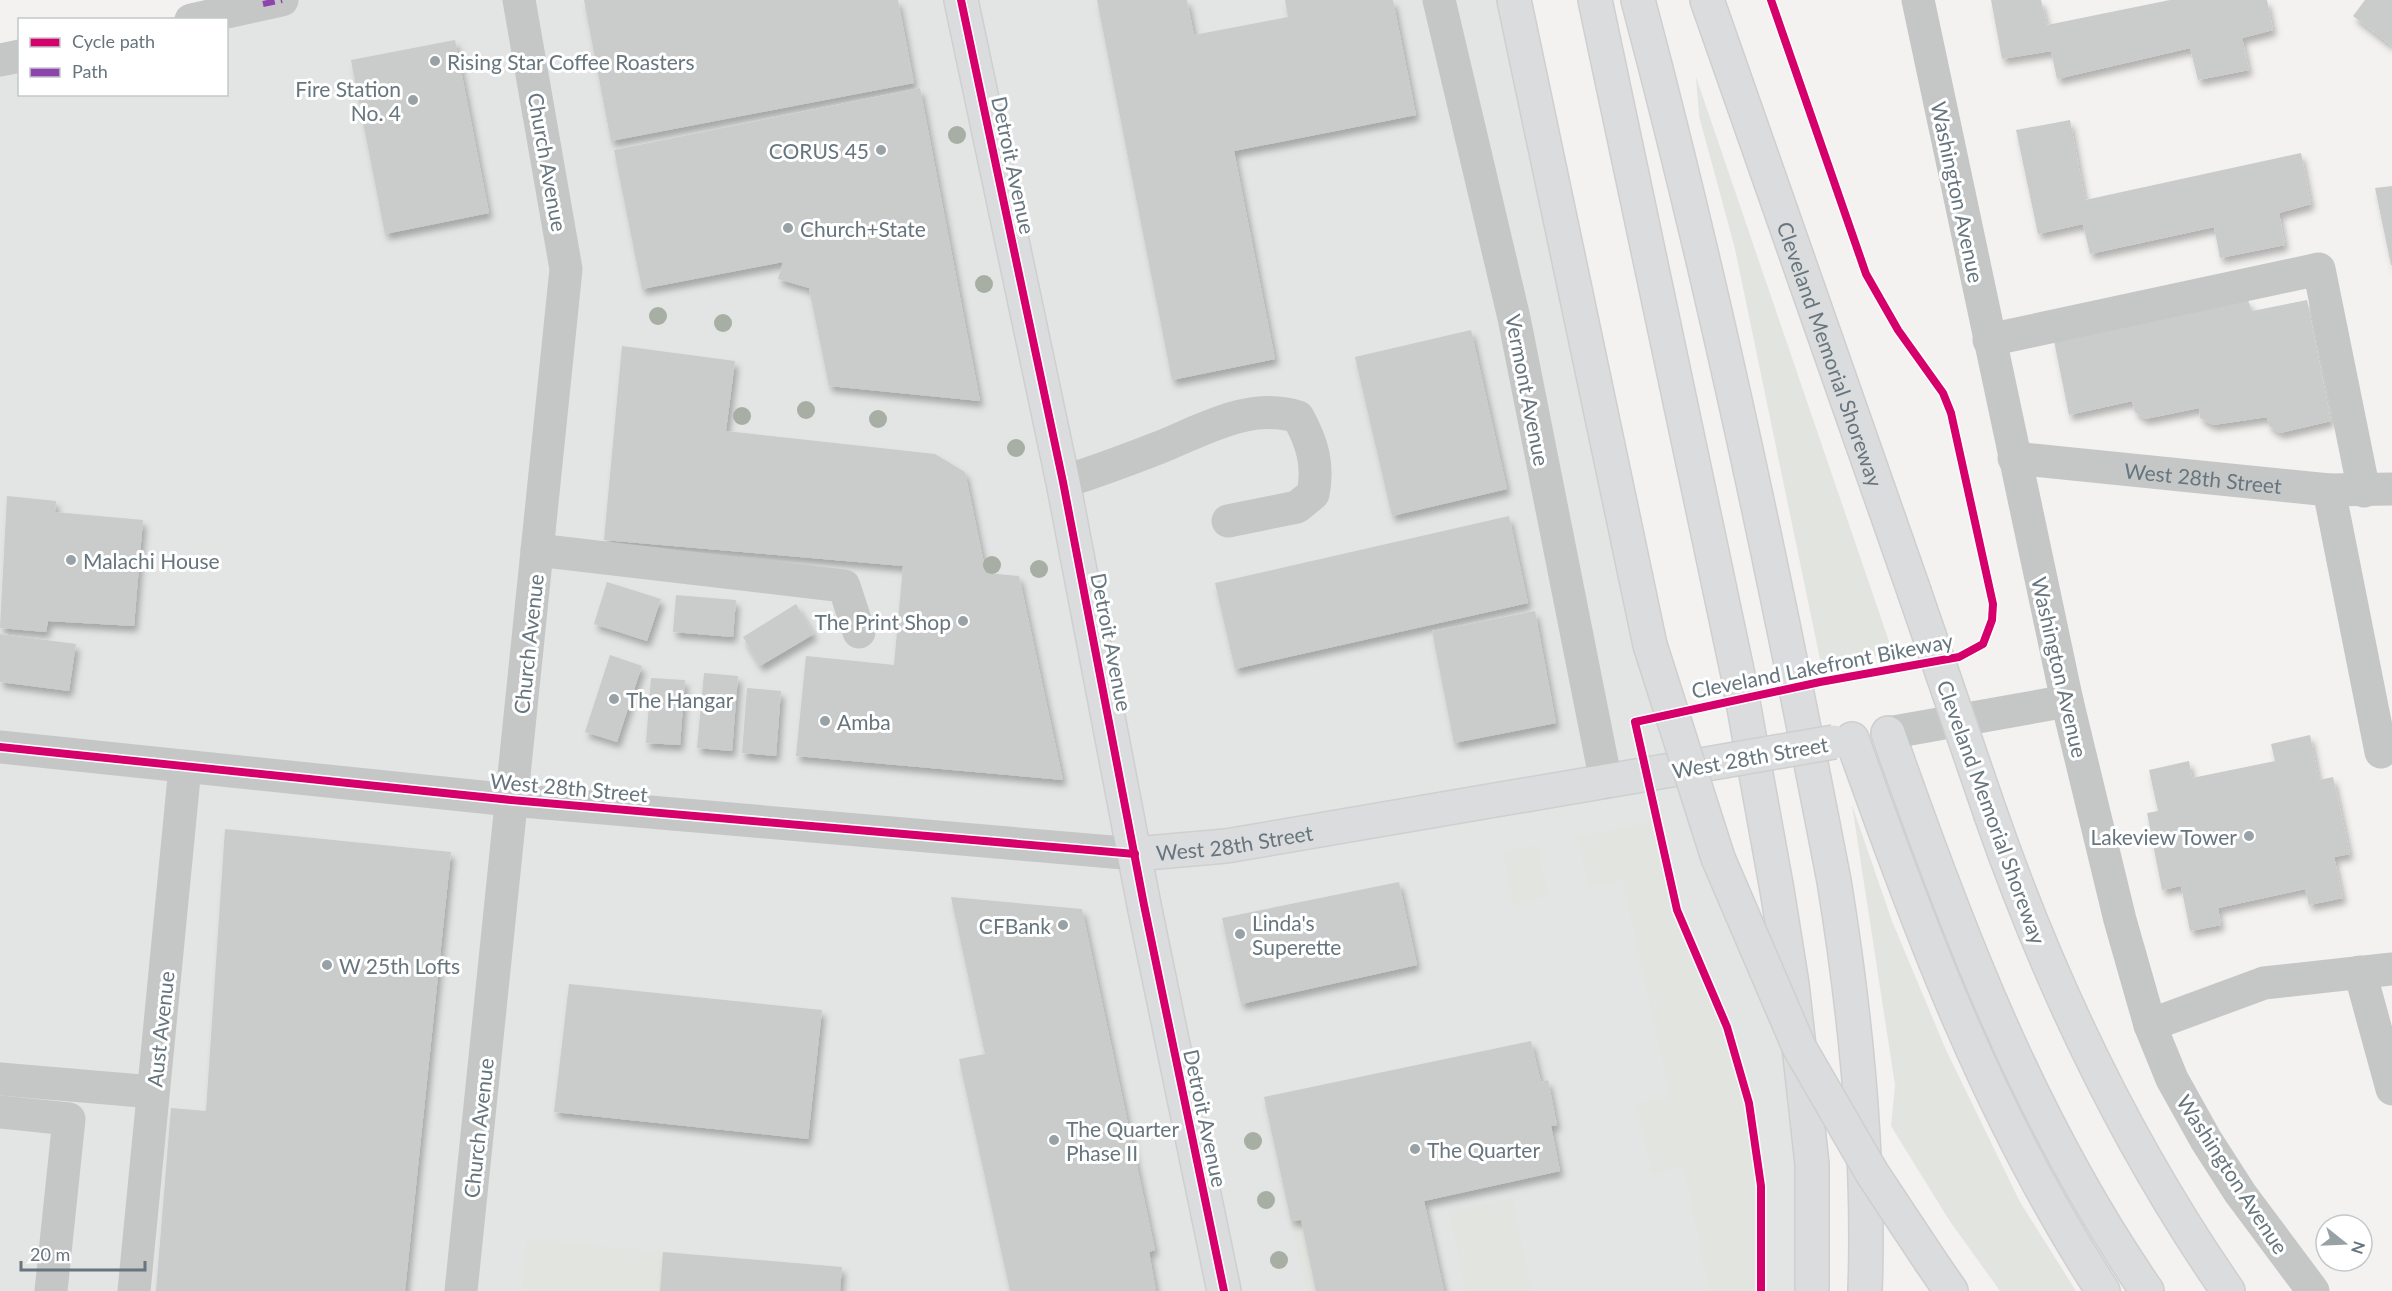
<svg xmlns="http://www.w3.org/2000/svg" width="2392" height="1291" viewBox="0 0 2392 1291" font-family="Lato,sans-serif">
<style>
.built{fill:#e3e4e4}
.green{fill:#e2e4df}
.building{fill:#cacbcb;filter:url(#shadow)}
.lines{fill:none;stroke-linecap:round;stroke-linejoin:round}
.major-casing{stroke:#cfcfcf;stroke-width:36}
.highway-casing{stroke:#cfcfcf;stroke-width:36}
.minor{stroke:#c5c7c7;stroke-width:33}
.major{stroke:#dbdcdd;stroke-width:33}
.highway{stroke:#dbdcdd;stroke-width:33}
.major-bridge-casing{stroke:#cfcfcf;stroke-width:36;stroke-linecap:butt}
.highway-bridge-casing{stroke:#cfcfcf;stroke-width:36;stroke-linecap:butt}
.major-bridge{stroke:#dbdcdd;stroke-width:33}
.highway-bridge{stroke:#dbdcdd;stroke-width:33}
.quiet{stroke:#8e44ad;stroke-width:6;stroke-dasharray:12 6;stroke-linecap:butt}
.cycleway-casing{stroke:#fff;stroke-width:11}
.cycleway{stroke:#d6006c;stroke-width:8}
.tree{fill:#a7aea3}
.poi-dot{fill:#97a1a6;stroke:#fff;stroke-width:2}
.labels{text-anchor:middle;dominant-baseline:central;stroke-width:6;stroke-linejoin:round;paint-order:stroke}
.poi-label{font-size:21px;fill:#66757e;stroke:#fff;text-anchor:start}
.street-label{font-size:21px;fill:#66757e;stroke:#fff}
</style>
<defs>
<filter id="shadow"><feDropShadow dx="3.5" dy="6" stdDeviation="3" flood-color="#0004"/></filter>
</defs>
<rect width="100%" height="100%" fill="#f3f2f1"/>
<polygon class="built" points="244,0 1514,0 1634,573 1799,1047 1812,1291 0,1291 0,60 19,55 20,94 226,94 226,20 165,19"/>
<g class="green">
<polygon points="1696,77 1893,653 1821,664 1735,249 1699,116"/>
<polygon points="1852,805 1892,921 1946,1050 2020,1202 2076,1291 2000,1291 1949,1220 1891,1126 1895,1085"/>
<polygon points="1656,821 1677,910 1727,1027 1749,1103 1761,1186 1761,1291 1709,1291 1684,1167 1652,1173 1637,1104 1670,1096 1623,880 1589,887 1578,837"/>
<polygon points="1537,845 1548,896 1514,904 1503,852"/>
<polygon points="1512,1198 1532,1291 1466,1291 1449,1212"/>
<polygon points="1301,1220 1316,1291 1307,1291 1291,1221"/>
<polygon points="527,1239 663,1252 660,1291 522,1291"/>
</g>
<g class="building">
<polygon points="584,0 898,0 914,83 611,141"/>
<polygon points="1097,0 1187,0 1194,35 1288,17 1285,0 1393,0 1416,115 1234,151 1275,359 1172,380"/>
<polygon points="1991,0 2041,0 2047,25 2170,0 2267,0 2273,30 2242,38 2249,70 2198,80 2190,48 2057,79 2051,51 2002,59"/>
<polygon points="2365,0 2392,0 2392,46 2353,16"/>
<polygon points="455,40 489,213 385,234 351,60"/>
<polygon points="920,88 980,401 829,386 809,288 778,279 783,262 642,289 614,150"/>
<polygon points="2070,120 2085,200 2301,153 2311,204 2279,213 2285,245 2220,258 2214,227 2090,254 2083,224 2038,234 2016,130"/>
<polygon points="2392,186 2392,265 2391,265 2375,188"/>
<polygon points="2248,300 2252,311 2307,300 2331,421 2280,433 2269,426 2267,417 2213,425 2200,418 2199,408 2145,419 2135,412 2132,401 2069,415 2054,341"/>
<polygon points="1471,330 1507,489 1392,516 1355,357"/>
<polygon points="622,346 735,361 726,431 935,454 965,472 986,573 1019,576 1063,780 796,756 806,656 894,665 903,566 604,540"/>
<polygon points="7,496 56,501 55,512 143,520 134,626 48,621 46,632 0,628"/>
<polygon points="1509,516 1528,603 1235,669 1215,583"/>
<polygon points="607,582 661,599 647,641 594,624"/>
<polygon points="676,595 736,600 733,637 673,632"/>
<polygon points="796,604 814,634 760,666 743,637"/>
<polygon points="1535,611 1556,723 1454,743 1432,631"/>
<polygon points="0,634 76,644 69,691 0,682"/>
<polygon points="610,655 642,666 617,742 585,732"/>
<polygon points="704,673 738,676 732,751 697,748"/>
<polygon points="651,678 685,680 680,745 646,743"/>
<polygon points="747,688 781,691 776,756 742,753"/>
<polygon points="2310,735 2319,780 2333,777 2350,854 2334,857 2343,898 2309,905 2305,889 2218,908 2221,925 2190,931 2181,886 2162,890 2147,813 2158,811 2149,770 2189,761 2192,778 2275,761 2271,744"/>
<polygon points="225,829 451,852 405,1291 156,1291 171,1108 206,1111"/>
<polygon points="1399,882 1417,965 1241,1004 1222,918"/>
<polygon points="951,897 1082,909 1155,1250 1149,1252 1156,1291 1010,1291 959,1059 985,1054"/>
<polygon points="569,984 822,1010 808,1139 554,1112"/>
<polygon points="1531,1041 1541,1082 1548,1080 1557,1125 1551,1126 1560,1171 1424,1201 1444,1291 1316,1291 1301,1220 1291,1221 1264,1097"/>
<polygon points="663,1252 842,1267 840,1291 660,1291"/>
</g>
<g class="lines">
<defs>
<g id="major">
<polyline points="961,0 1063,482 1144,905 1224,1291"/>
<path id="s2" d="M 1135,854 L 1226,846 L 1724,761"/>
</g>
<g id="highway">
<polyline points="1514,0 1650,645"/>
<polyline points="1595,0 1739,680 1777,890 1792,984 1812,1164 1812,1291"/>
<path d="M 1638,0 C 1715,290 1777,586 1834,881 C 1856,1016 1870,1153 1865,1291"/>
<path id="s3" d="M 1707,0 L 1914,591"/>
<path d="M 1888,733 C 1956,927 2029,1120 2147,1291"/>
<path d="M 1852,739 C 1920,931 1991,1120 2103,1291"/>
<path d="M 1991,815 C 2050,984 2126,1144 2228,1291"/>
<polyline points="1931,1262 1951,1291"/>
</g>
</defs>
<use href="#major" class="major-casing"/>
<use href="#highway" class="highway-casing"/>
<g class="minor">
<polyline points="1439,0 1514,318 1606,782"/>
<polyline points="1918,0 2067,701 2120,920 2150,1025 2172,1079 2206,1140 2240,1193 2313,1291"/>
<polyline points="191,20 282,0"/>
<polyline points="0,60 20,56"/>
<polyline points="1989,340 2319,269 2364,491"/>
<path id="s1" d="M 2014,458 L 2329,490 L 2392,489"/>
<path d="M 1063,482 C 1095,472 1127,460 1158,448 C 1201,431 1250,401 1298,417 C 1312,442 1319,465 1313,494 L 1297,507 L 1228,521"/>
<polyline points="2329,490 2381,752"/>
<polyline points="537,550 844,586 859,632"/>
<polyline points="1888,733 2067,701"/>
<polyline points="0,747 511,800 1135,854"/>
<polyline points="2360,972 2392,1089"/>
<polyline points="2150,1025 2264,983 2392,969"/>
<polyline points="0,1079 153,1092"/>
<polyline points="0,1112 69,1119 51,1291"/>
<polyline points="134,1291 185,767"/>
<polyline points="461,1291 566,269 519,0"/>
</g>
<use href="#major" class="major"/>
<use href="#highway" class="highway"/>
<defs>
<polyline id="major-bridge" points="1724,761 1834,742"/>
<g id="highway-bridge">
<polyline points="1914,591 1991,815"/>
<polyline points="1650,645 1718,858 1799,1047 1872,1173 1931,1262"/>
</g>
</defs>
<use href="#major-bridge" class="major-bridge-casing"/>
<use href="#highway-bridge" class="highway-bridge-casing"/>
<use href="#major-bridge" class="major-bridge"/>
<use href="#highway-bridge" class="highway-bridge"/>
<polyline class="quiet" points="263,4 282,0"/>
<defs>
<g id="cycleway">
<polyline points="961,0 1063,482 1144,905 1224,1291"/>
<polyline points="0,747 511,800 1135,854"/>
<polyline points="1761,1291 1761,1186 1749,1103 1727,1027 1677,910 1635,722 1820,682 1959,657 1983,644 1992,620 1993,604 1951,413 1943,393 1898,330 1866,274 1771,0"/>
</g>
</defs>
<use href="#cycleway" class="cycleway-casing"/>
<use href="#cycleway" class="cycleway"/>
</g>
<g class="tree">
<circle cx="957" cy="135" r="9"/>
<circle cx="984" cy="284" r="9"/>
<circle cx="658" cy="316" r="9"/>
<circle cx="723" cy="323" r="9"/>
<circle cx="806" cy="410" r="9"/>
<circle cx="742" cy="416" r="9"/>
<circle cx="878" cy="419" r="9"/>
<circle cx="1016" cy="448" r="9"/>
<circle cx="992" cy="565" r="9"/>
<circle cx="1039" cy="569" r="9"/>
<circle cx="1253" cy="1141" r="9"/>
<circle cx="1266" cy="1200" r="9"/>
<circle cx="1279" cy="1260" r="9"/>
</g>
<g class="poi-dot">
<circle cx="435" cy="61" r="6"/>
<circle cx="413" cy="100" r="6"/>
<circle cx="881" cy="150" r="6"/>
<circle cx="788" cy="228" r="6"/>
<circle cx="71" cy="560" r="6"/>
<circle cx="963" cy="621" r="6"/>
<circle cx="614" cy="699" r="6"/>
<circle cx="825" cy="721" r="6"/>
<circle cx="2249" cy="836" r="6"/>
<circle cx="1063" cy="925" r="6"/>
<circle cx="1240" cy="934" r="6"/>
<circle cx="327" cy="965" r="6"/>
<circle cx="1054" cy="1140" r="6"/>
<circle cx="1415" cy="1149" r="6"/>
</g>
<g class="labels">
<g class="poi-label">
<text x="447" y="61">Rising Star Coffee Roasters</text>
<text x="401" y="88" text-anchor="end">Fire Station<tspan x="401" dy="24">No. 4</tspan></text>
<text x="869" y="150" text-anchor="end">CORUS 45</text>
<text x="800" y="228">Church+State</text>
<text x="83" y="560">Malachi House</text>
<text x="951" y="621" text-anchor="end">The Print Shop</text>
<text x="626" y="699">The Hangar</text>
<text x="837" y="721">Amba</text>
<text x="2237" y="836" text-anchor="end">Lakeview Tower</text>
<text x="1252" y="922">Linda's<tspan x="1252" dy="24">Superette</tspan></text>
<text x="1051" y="925" text-anchor="end">CFBank</text>
<text x="339" y="965">W 25th Lofts</text>
<text x="1066" y="1128">The Quarter<tspan x="1066" dy="24">Phase II</tspan></text>
<text x="1427" y="1149">The Quarter</text>
</g>
<g class="street-label">
<text transform="translate(548 162) rotate(80)">Church Avenue</text>
<text transform="translate(1014 165) rotate(78)">Detroit Avenue</text>
<text transform="translate(1958 192) rotate(78)">Washington Avenue</text>
<text stroke="none"><textPath href="#s3" startOffset="375">Cleveland Memorial Shoreway</textPath></text>
<text transform="translate(1528 390) rotate(79)">Vermont Avenue</text>
<text stroke="none"><textPath href="#s1" startOffset="190">West 28th Street</textPath></text>
<text transform="translate(1112 642) rotate(79)">Detroit Avenue</text>
<text transform="translate(528 644) rotate(-84)">Church Avenue</text>
<text transform="translate(1822 665) rotate(-11)">Cleveland Lakefront Bikeway</text>
<text transform="translate(2060 667) rotate(77)">Washington Avenue</text>
<text transform="translate(1750 757) rotate(-10)">West 28th Street</text>
<text transform="translate(569 787) rotate(5)">West 28th Street</text>
<text transform="translate(1992 812) rotate(70)">Cleveland Memorial Shoreway</text>
<text stroke="none"><textPath href="#s2" startOffset="100">West 28th Street</textPath></text>
<text transform="translate(160 1029) rotate(-84)">Aust Avenue</text>
<text transform="translate(1206 1118) rotate(78)">Detroit Avenue</text>
<text transform="translate(478 1128) rotate(-84)">Church Avenue</text>
<text transform="translate(2233 1174) rotate(57)">Washington Avenue</text>
</g>
</g>
<rect x="18" y="18" width="210" height="78" fill="#ffffff" stroke="#c2c8cb" stroke-width="1.5"/>
<rect x="30" y="38" width="30" height="9" fill="#d6006c" stroke="#c2c8cb" stroke-width="1.5"/>
<text x="72" y="48" font-size="18" fill="#66757e">Cycle path</text>
<rect x="30" y="68" width="30" height="9" fill="#8e44ad" stroke="#c2c8cb" stroke-width="1.5"/>
<text x="72" y="78" font-size="18" fill="#66757e">Path</text>
<g transform="translate(2344 1243) rotate(108)"><circle r="28" fill="#ffffff" stroke="#c2c8cb" stroke-width="1.5"/>
<path d="M0-4.5L10 22L0 15L-10 22Z" fill="#97a1a6"/>
<text y="-9" font-size="16" font-weight="bold" text-anchor="middle" fill="#66757e">N</text>
</g>
<path d="M21 1261v9h124v-9" fill="none" stroke="#66757e" stroke-width="3"/>
<text x="30" y="1261" font-size="18" fill="#66757e" stroke="#ffffff" stroke-width="4.5" paint-order="stroke">20 m</text>
</svg>
